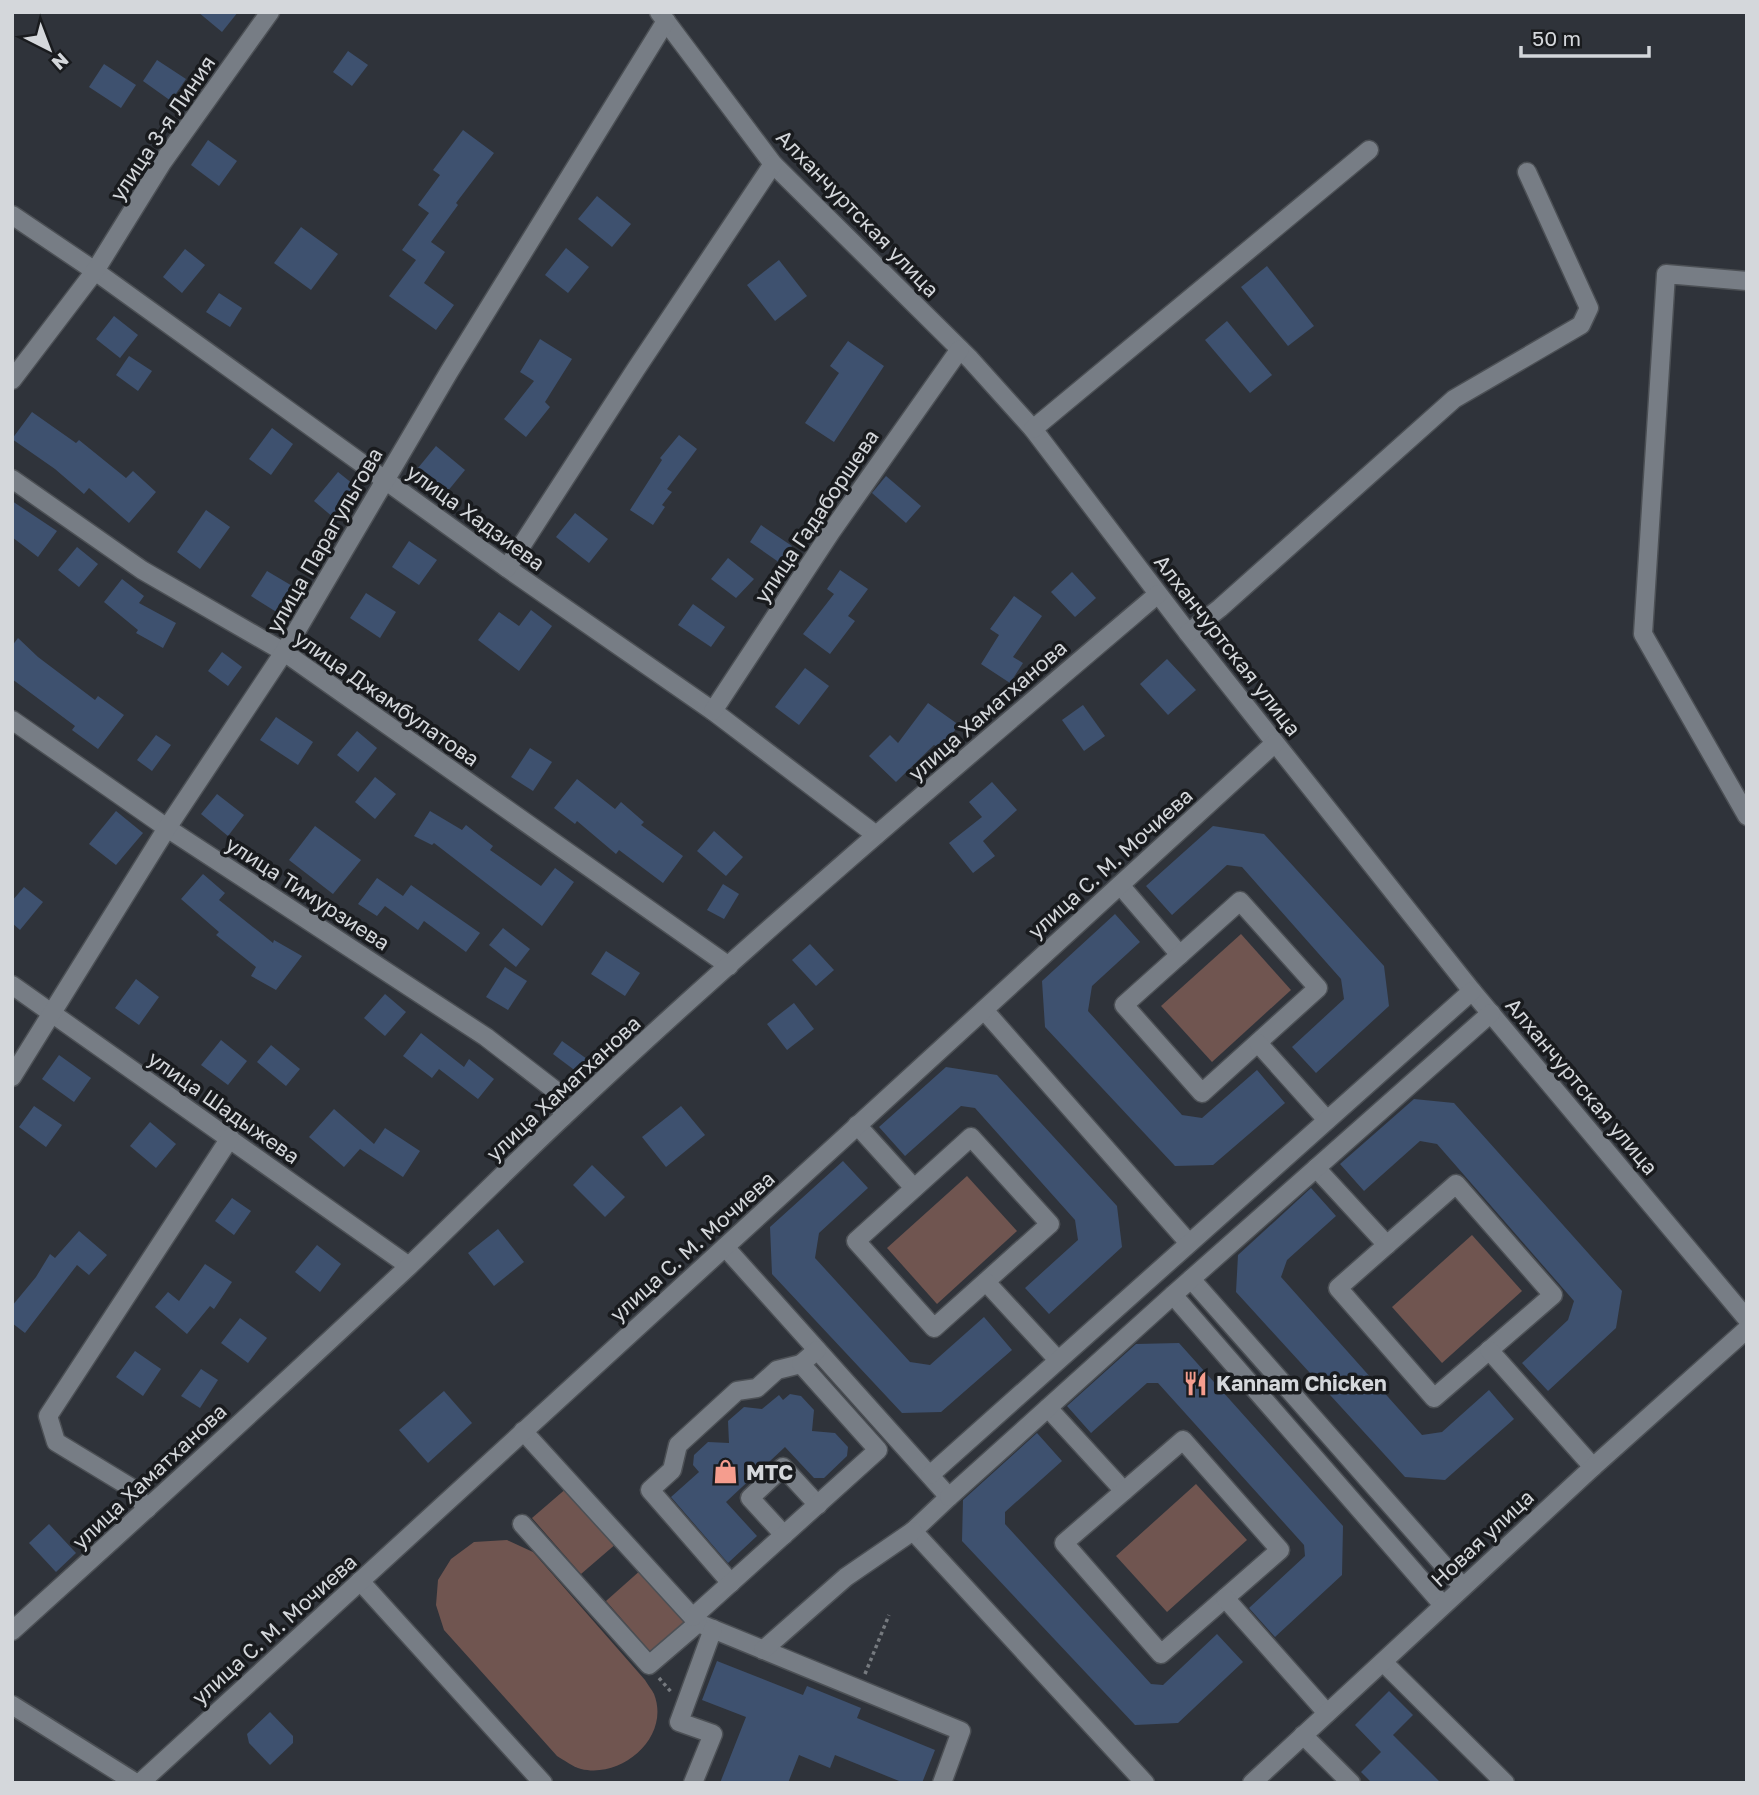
<svg xmlns="http://www.w3.org/2000/svg" width="1759" height="1795" viewBox="0 0 1759 1795" font-family="'Golos Text',sans-serif">
<style>
.green{fill:#705550}
.building{fill:#3e516f}
.lines{fill:none;stroke-linecap:round;stroke-linejoin:round}
.minor-casing{stroke:#4c5055;stroke-width:21}
.path{stroke:#767a7f;stroke-width:3.5;stroke-dasharray:3.5 3.5;stroke-linecap:butt}
.minor{stroke:#777d85;stroke-width:18}
.labels{text-anchor:middle;dominant-baseline:central;stroke-width:7;stroke-linejoin:round;paint-order:stroke}
.street-label{font-size:21px;fill:#d4d7db;stroke:#191b1e}
.poi-label{font-size:21px;font-weight:bold;fill:#d4d7db;stroke:#191b1e;text-anchor:start}
</style>
<rect width="100%" height="100%" fill="#2f333a"/>
<g class="green">
<polygon points="1241,934 1291,990 1212,1062 1161,1006"/>
<polygon points="967,1176 1017,1231 937,1304 887,1248"/>
<polygon points="1472,1235 1522,1291 1442,1363 1392,1307"/>
<polygon points="1196,1484 1247,1540 1167,1612 1116,1556"/>
<polygon points="568,1487 617,1543 581,1574 532,1518"/>
<path d="M 507,1540 L 533,1552 L 645,1680 C 648,1685 652,1690 654,1694 C 671,1737 622,1779 581,1769 C 573,1767 564,1760 557,1756 L 444,1630 L 436,1605 L 438,1580 L 451,1559 L 474,1542 Z"/>
<polygon points="642,1569 691,1625 655,1657 606,1601"/>
</g>
<g class="building">
<polygon points="198,12 238,12 222,32"/>
<polygon points="348,51 368,65 352,86 333,72"/>
<polygon points="157,60 186,79 171,101 143,81"/>
<polygon points="104,64 136,85 121,108 89,87"/>
<polygon points="463,130 494,153 456,203 458,205 431,242 445,252 424,283 454,305 436,330 389,296 416,260 402,250 429,213 418,205 440,175 433,170"/>
<polygon points="208,140 237,161 219,186 191,165"/>
<polygon points="597,196 631,224 612,247 578,219"/>
<polygon points="301,227 338,254 311,290 274,263"/>
<polygon points="566,248 589,267 568,293 545,275"/>
<polygon points="185,249 205,265 182,293 163,277"/>
<polygon points="779,260 807,296 775,321 747,285"/>
<polygon points="1267,266 1314,326 1288,346 1241,287"/>
<polygon points="219,293 242,308 230,327 206,312"/>
<polygon points="114,316 138,335 120,358 96,339"/>
<polygon points="1227,321 1272,375 1250,393 1205,340"/>
<polygon points="540,339 572,359 545,402 550,407 526,437 504,419 534,381 520,372"/>
<polygon points="848,341 884,366 834,442 805,423 839,373 830,366"/>
<polygon points="129,356 152,371 138,391 116,375"/>
<polygon points="32,412 76,443 79,440 126,478 133,471 156,492 129,523 89,488 84,494 55,469 12,439"/>
<polygon points="272,428 293,444 271,475 249,459"/>
<polygon points="679,435 697,449 667,489 672,492 662,505 665,507 653,525 630,510 662,460 660,458"/>
<polygon points="436,446 465,470 447,492 418,468"/>
<polygon points="338,472 358,488 334,518 314,501"/>
<polygon points="886,476 921,506 906,523 872,493"/>
<polygon points="12,501 57,531 38,557 12,537"/>
<polygon points="206,510 230,527 200,569 177,552"/>
<polygon points="575,513 608,539 589,563 556,537"/>
<polygon points="761,525 792,546 780,563 750,542"/>
<polygon points="409,541 437,560 419,585 392,567"/>
<polygon points="77,547 98,564 79,587 58,570"/>
<polygon points="728,558 754,579 736,598 711,579"/>
<polygon points="840,570 868,589 848,616 855,621 830,654 803,634 834,594 827,589"/>
<polygon points="267,571 294,587 278,613 251,596"/>
<polygon points="1072,572 1096,598 1075,617 1051,592"/>
<polygon points="122,579 144,596 139,603 176,623 163,648 136,633 138,630 104,602"/>
<polygon points="366,593 396,612 380,638 350,618"/>
<polygon points="1014,596 1042,616 1013,657 1023,663 1010,683 981,664 999,635 990,629"/>
<polygon points="693,604 725,627 711,647 678,625"/>
<polygon points="531,610 552,626 519,671 478,640 499,612 519,626"/>
<polygon points="18,638 38,657 95,700 98,696 124,715 98,749 72,730 75,726 12,679 12,646"/>
<polygon points="222,652 242,667 228,686 208,671"/>
<polygon points="1167,659 1196,690 1168,715 1140,684"/>
<polygon points="805,668 829,686 799,725 775,707"/>
<polygon points="928,703 959,725 940,749 934,745 896,782 869,756 890,735 898,743"/>
<polygon points="1083,705 1105,736 1084,751 1062,720"/>
<polygon points="276,717 313,742 298,765 260,740"/>
<polygon points="357,731 377,748 358,772 337,755"/>
<polygon points="156,735 171,745 152,771 137,760"/>
<polygon points="530,748 552,762 533,791 511,777"/>
<polygon points="375,777 396,794 375,819 355,802"/>
<polygon points="577,779 615,809 621,802 644,822 641,825 683,856 663,883 619,850 616,854 577,821 575,824 554,808"/>
<polygon points="992,782 1017,810 983,841 995,856 973,873 949,843 982,817 969,802"/>
<polygon points="217,794 244,815 228,836 201,814"/>
<polygon points="116,811 143,833 116,865 89,844"/>
<polygon points="430,811 462,830 466,825 493,846 490,850 541,886 555,868 574,882 542,926 434,843 432,845 414,836"/>
<polygon points="315,826 361,860 333,894 289,860"/>
<polygon points="1213,826 1264,834 1384,966 1389,1006 1316,1073 1292,1047 1344,999 1341,979 1242,867 1227,865 1172,915 1146,886"/>
<polygon points="714,831 743,857 726,876 697,851"/>
<polygon points="203,874 225,893 219,900 273,943 274,940 302,956 276,990 251,976 256,967 216,935 219,932 181,899"/>
<polygon points="377,878 403,896 411,885 480,933 466,952 424,921 418,930 385,906 377,916 358,904"/>
<polygon points="723,884 739,894 724,919 707,910"/>
<polygon points="24,887 43,902 20,930 12,923 12,901"/>
<polygon points="1115,914 1140,942 1092,986 1088,1011 1182,1115 1202,1118 1257,1070 1285,1103 1213,1165 1175,1166 1045,1027 1042,981"/>
<polygon points="503,928 530,949 516,967 489,945"/>
<polygon points="810,944 834,970 816,986 792,960"/>
<polygon points="606,951 640,973 625,996 591,974"/>
<polygon points="505,967 527,981 508,1010 486,997"/>
<polygon points="136,979 159,997 139,1025 115,1008"/>
<polygon points="385,994 406,1012 385,1036 364,1018"/>
<polygon points="794,1003 814,1029 787,1050 767,1024"/>
<polygon points="421,1033 464,1067 469,1059 494,1079 478,1099 439,1069 432,1078 403,1056"/>
<polygon points="221,1040 247,1061 228,1085 201,1065"/>
<polygon points="562,1041 587,1059 577,1072 553,1054"/>
<polygon points="271,1045 300,1069 286,1086 257,1062"/>
<polygon points="59,1055 91,1078 74,1102 42,1079"/>
<polygon points="946,1067 997,1075 1117,1206 1122,1247 1049,1314 1025,1288 1078,1240 1075,1220 975,1108 961,1106 905,1156 879,1127"/>
<polygon points="1414,1099 1454,1103 1622,1291 1616,1328 1548,1391 1522,1363 1568,1320 1574,1301 1437,1144 1420,1141 1364,1191 1340,1164"/>
<polygon points="34,1106 62,1125 46,1147 19,1127"/>
<polygon points="681,1106 705,1135 666,1167 642,1137"/>
<polygon points="334,1109 374,1144 385,1128 420,1151 403,1177 360,1149 344,1167 309,1137"/>
<polygon points="150,1122 176,1144 156,1168 130,1146"/>
<polygon points="843,1161 868,1188 819,1233 815,1258 910,1362 930,1365 984,1317 1012,1350 941,1412 902,1413 772,1274 770,1227"/>
<polygon points="592,1165 625,1197 605,1217 573,1185"/>
<polygon points="1311,1188 1336,1216 1287,1260 1281,1277 1422,1435 1442,1432 1489,1390 1514,1419 1445,1480 1405,1477 1236,1292 1238,1255"/>
<polygon points="232,1198 251,1211 234,1235 215,1221"/>
<polygon points="498,1229 524,1262 494,1286 468,1253"/>
<polygon points="79,1231 107,1255 89,1275 77,1265 25,1333 12,1323 12,1306 36,1277 50,1254 55,1258"/>
<polygon points="317,1245 341,1264 320,1292 295,1272"/>
<polygon points="205,1264 232,1282 214,1309 210,1306 187,1334 155,1307 168,1292 179,1301"/>
<polygon points="240,1318 267,1338 248,1363 221,1343"/>
<polygon points="1179,1343 1343,1526 1342,1575 1275,1637 1249,1608 1305,1556 1304,1545 1158,1383 1147,1383 1091,1433 1067,1406 1136,1344"/>
<polygon points="135,1351 161,1369 143,1396 116,1377"/>
<polygon points="201,1369 218,1380 200,1408 181,1396"/>
<polygon points="444,1391 472,1423 428,1463 399,1430"/>
<polygon points="790,1394 801,1396 814,1410 812,1431 835,1433 848,1447 847,1456 824,1478 814,1478 785,1447 726,1502 757,1536 728,1563 671,1497 699,1472 693,1465 694,1455 708,1442 729,1443 728,1421 744,1407 762,1409 779,1395 783,1400"/>
<polygon points="1037,1433 1062,1461 1005,1512 1005,1524 1151,1684 1163,1685 1217,1634 1243,1662 1178,1723 1135,1725 962,1541 963,1500"/>
<polygon points="49,1524 76,1553 56,1572 29,1543"/>
<polygon points="717,1661 803,1695 807,1686 861,1708 857,1718 935,1750 922,1783 904,1783 835,1755 830,1768 799,1755 788,1783 720,1783 746,1717 702,1700"/>
<polygon points="1389,1691 1413,1715 1393,1735 1441,1783 1372,1783 1361,1772 1381,1752 1355,1725"/>
<polygon points="270,1712 293,1736 293,1743 270,1765 249,1743 247,1734"/>
</g>
<g class="lines">
<defs>
<g id="minor">
<polyline points="659,12 773,164 970,359 1033,429 1188,633 1472,991 1747,1319"/>
<polyline points="12,215 95,271 507,568 713,711 876,835"/>
<polyline points="1747,281 1666,274 1643,634 1747,816"/>
<polyline points="12,380 95,271 162,163 270,12"/>
<polyline points="1033,429 1369,150"/>
<polyline points="12,479 142,570 284,652 729,966"/>
<polyline points="507,568 636,369 773,164"/>
<polyline points="1188,633 1220,608 1454,399 1581,325 1589,308 1527,172"/>
<polyline points="713,711 831,532 960,349"/>
<polyline points="12,720 167,828 486,1037 556,1091 563,1117"/>
<polyline points="1120,885 1180,955"/>
<polygon points="1240,901 1318,988 1202,1093 1124,1005"/>
<polyline points="12,985 409,1266"/>
<polyline points="984,1010 1189,1243"/>
<polyline points="1258,1043 1327,1120"/>
<polyline points="12,1077 167,828 284,652 449,372 666,21"/>
<polyline points="857,1125 914,1188"/>
<polygon points="971,1137 1050,1224 934,1328 856,1241"/>
<polyline points="1316,1168 1387,1245"/>
<polygon points="1456,1184 1553,1295 1434,1398 1338,1288"/>
<polyline points="725,1247 949,1497 913,1531 1145,1783"/>
<polyline points="1191,1279 1462,1586"/>
<polyline points="986,1282 1058,1360"/>
<polyline points="1173,1295 1443,1605"/>
<polyline points="1489,1350 1593,1467"/>
<polyline points="1048,1408 1124,1491"/>
<polyline points="523,1431 698,1623 961,1731 942,1783"/>
<polygon points="1183,1440 1280,1550 1161,1654 1064,1543"/>
<polyline points="930,1475 1472,991"/>
<polyline points="949,1497 1173,1295 1491,1013"/>
<polyline points="147,1509 130,1487 56,1442 48,1416 230,1138"/>
<polyline points="522,1524 649,1665 698,1623"/>
<polyline points="784,1535 750,1498 783,1467 818,1505"/>
<polyline points="360,1581 543,1783"/>
<polyline points="731,1583 650,1490 672,1470 678,1445 737,1391 757,1388 777,1370 801,1364"/>
<polyline points="1225,1598 1327,1713"/>
<polyline points="693,1617 878,1450 801,1364 817,1350"/>
<path d="M 12,1631 C 145,1511 276,1391 407,1268 C 459,1218 510,1167 563,1117 C 755,936 957,765 1158,594"/>
<polyline points="763,1650 846,1577 913,1531"/>
<polyline points="1383,1662 1505,1783"/>
<polyline points="12,1705 136,1783"/>
<polyline points="1303,1735 1351,1783"/>
<polyline points="140,1783 1275,743"/>
<polyline points="693,1783 713,1734 679,1722 713,1629"/>
<polyline points="1252,1783 1593,1467 1747,1329"/>
</g>
</defs>
<use href="#minor" class="minor-casing"/>
<g class="path">
<polyline points="865,1674 889,1615"/>
<polyline points="659,1678 672,1693"/>
</g>
<use href="#minor" class="minor"/>
</g>
<defs>
<symbol id="restaurant-bare" viewBox="-9 -9 18 18"><path d="M-5-6h1v4h1v-4h1v4h1v-4h1v5L-1.5 .5V6h-2V.5L-5-1ZM5-6V6H3V1.5H1.5Q1.5-4 5-6Z" fill="#f59d8e" stroke="#191b1e" stroke-width="2.5" paint-order="stroke"/></symbol>
<symbol id="shop-bare" viewBox="-9 -9 18 18"><path d="M-5-2.5h2.3a2.7 3.5 0 0 1 5.4 0H5L5.5 6h-11ZM-1.5-2.5h3a1.5 2.3 0 0 0-3 0Z" fill="#f59d8e" stroke="#191b1e" stroke-width="2.5" paint-order="stroke"/></symbol>
</defs>
<g fill-rule="evenodd">
<use href="#restaurant-bare" x="1178" y="1366" width="35" height="35"/>
<use href="#shop-bare" x="708" y="1454" width="35" height="35"/>
</g>
<g class="labels">
<g class="street-label">
<text transform="translate(162 128) rotate(-56)">улица 3-я Линия</text>
<text transform="translate(858 213) rotate(46)">Алханчуртская улица</text>
<text transform="translate(816 516) rotate(-56)">улица Гадаборшева</text>
<text transform="translate(476 517) rotate(36)">улица Хадзиева</text>
<text transform="translate(324 540) rotate(-60)">улица Парагульгова</text>
<text transform="translate(1228 645) rotate(52)">Алханчуртская улица</text>
<text transform="translate(387 698) rotate(35)">улица Джамбулатова</text>
<text transform="translate(987 710) rotate(-41)">улица Хаматханова</text>
<text transform="translate(1110 863) rotate(-42)">улица С. М. Мочиева</text>
<text transform="translate(308 893) rotate(33)">улица Тимурзиева</text>
<text transform="translate(1582 1086) rotate(50)">Алханчуртская улица</text>
<text transform="translate(563 1088) rotate(-43)">улица Хаматханова</text>
<text transform="translate(224 1107) rotate(35)">улица Шадыжева</text>
<text transform="translate(692 1246) rotate(-42)">улица С. М. Мочиева</text>
<text transform="translate(149 1476) rotate(-43)">улица Хаматханова</text>
<text transform="translate(1482 1538) rotate(-43)">Новая улица</text>
<text transform="translate(274 1629) rotate(-42)">улица С. М. Мочиева</text>
</g>
<g class="poi-label">
<text x="1216" y="1383">Kannam Chicken</text>
<text x="746" y="1472">МТС</text>
</g>
</g>
<rect width="1759" height="1795" fill="none" stroke="#d4d7db" stroke-width="28"/>
<g transform="translate(49 49) rotate(138)" stroke="#191b1e" stroke-width="5" paint-order="stroke">
<path d="M0-5L12 26L0 18L-12 26Z" fill="#d4d7db"/>
<text y="-10" font-size="19" font-weight="bold" text-anchor="middle" fill="#d4d7db">N</text>
</g>
<path d="M1521 46v10h128v-10" fill="none" stroke="#d4d7db" stroke-width="3.5"/>
<text x="1532" y="46" font-size="21" fill="#d4d7db" stroke="#191b1e" stroke-width="5" paint-order="stroke">50 m</text>
</svg>
